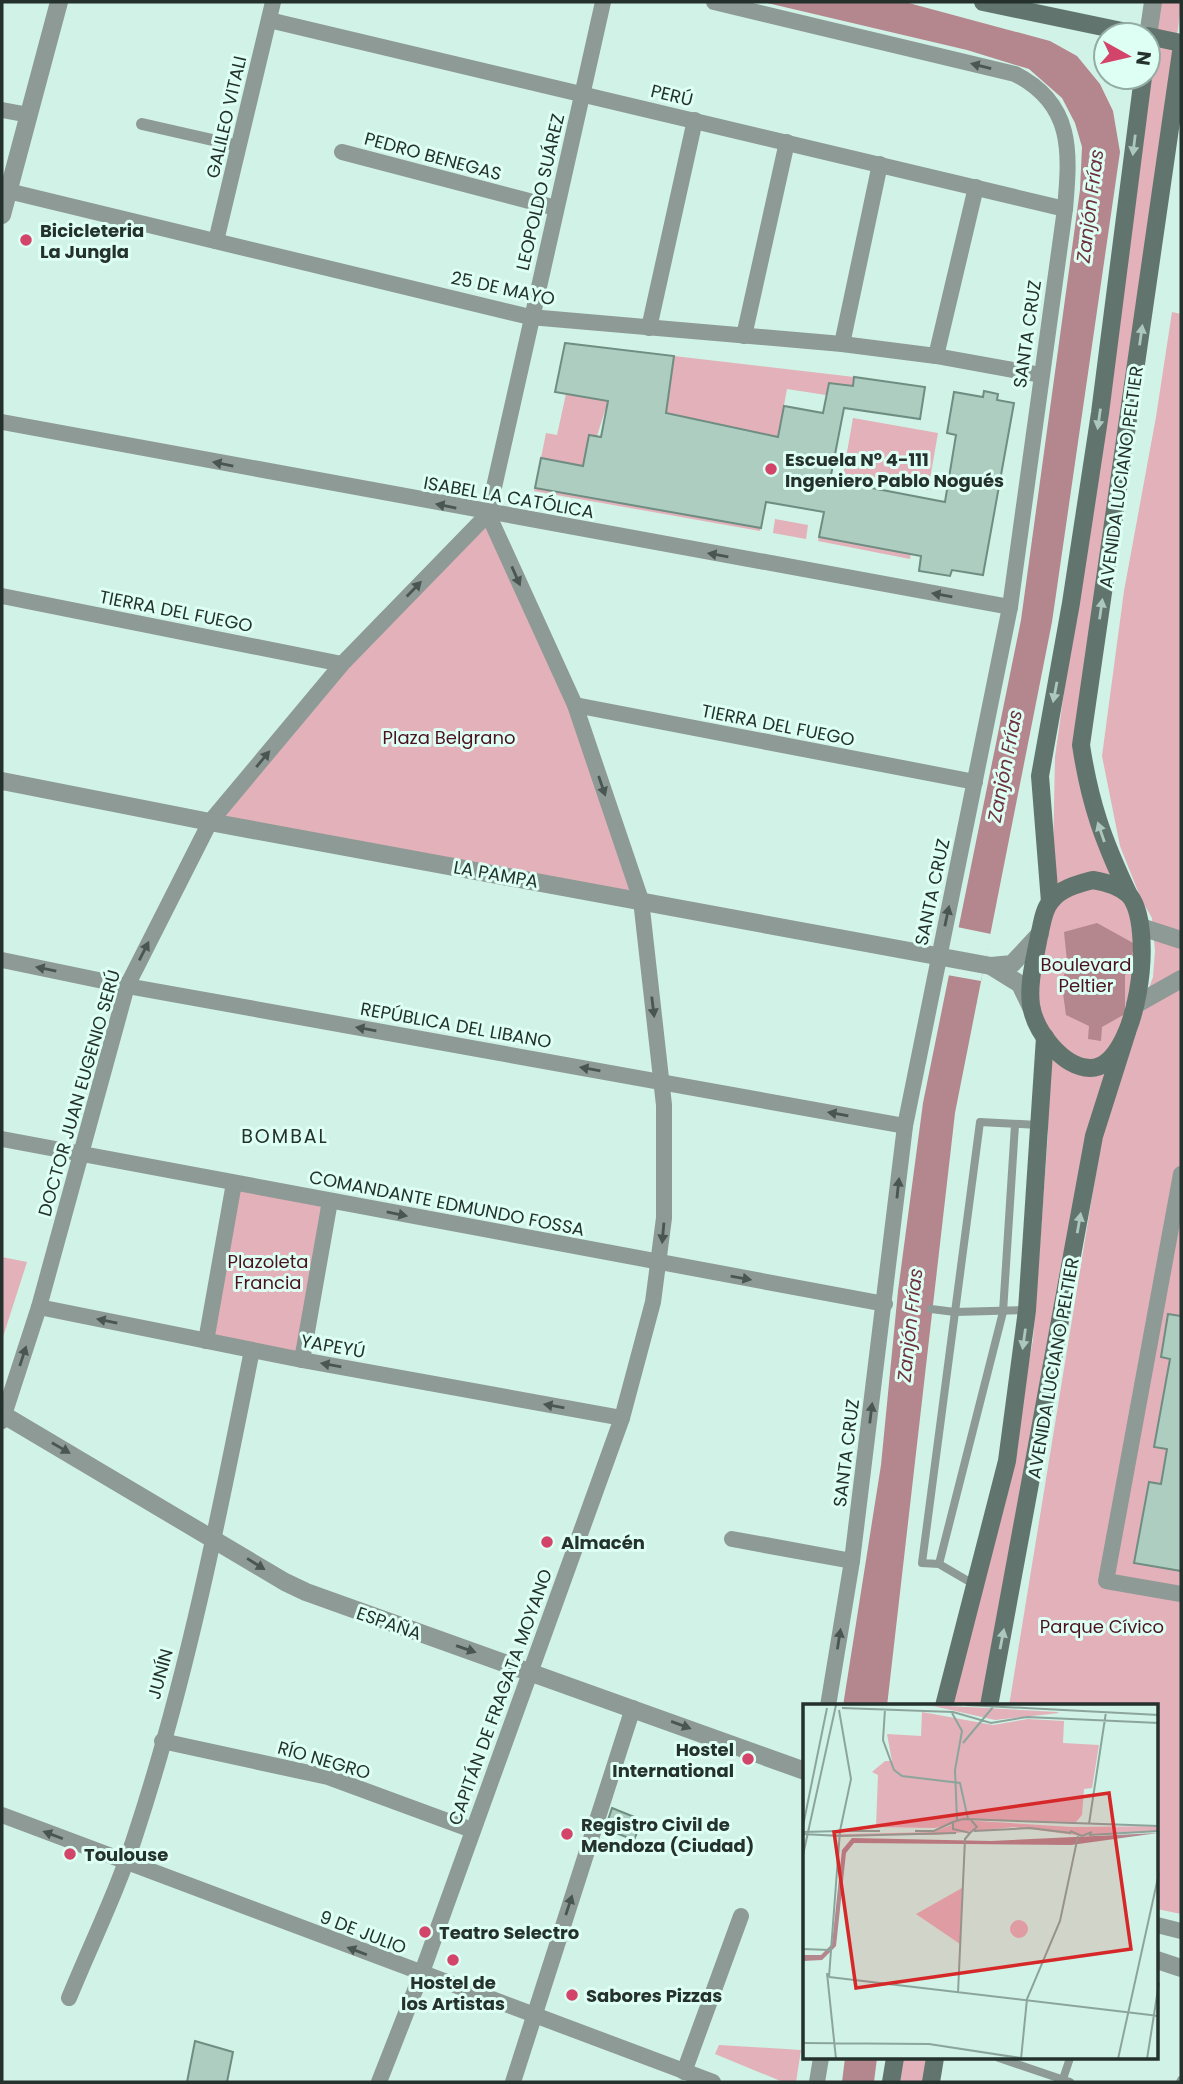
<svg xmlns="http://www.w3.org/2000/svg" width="1183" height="2084" viewBox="0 0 1183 2084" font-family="Poppins,sans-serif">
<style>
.green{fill:#e2b1b9}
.water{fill:#b4868d}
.pier{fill:#d1f2e6}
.building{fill:#adcdc1;stroke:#6f8d82;stroke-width:2}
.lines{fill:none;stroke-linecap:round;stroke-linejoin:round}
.service{stroke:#8d9a95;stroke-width:8}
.pedestrian{stroke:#8d9a95;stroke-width:12}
.minor{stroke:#8d9a95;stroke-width:16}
.tertiary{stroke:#8d9a95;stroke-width:18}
.secondary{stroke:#61756e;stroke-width:18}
.oneway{fill:#495651}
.oneway2{fill:#acc8be}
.poi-dot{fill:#d3446a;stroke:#defff3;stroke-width:2.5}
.labels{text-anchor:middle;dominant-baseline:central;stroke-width:6;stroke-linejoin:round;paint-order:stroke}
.street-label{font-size:18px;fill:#24312d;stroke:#defff3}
.poi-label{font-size:18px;font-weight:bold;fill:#24312d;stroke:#defff3;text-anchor:start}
.park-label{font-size:18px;fill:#4b1121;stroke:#defff3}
.water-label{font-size:19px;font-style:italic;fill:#6d313e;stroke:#defff3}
.neighbourhood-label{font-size:19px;letter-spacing:2px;fill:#24312d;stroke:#defff3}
.inset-road{fill:none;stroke:#8ca59c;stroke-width:2}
.view{fill:#d62828;fill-opacity:0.15;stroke:#d62828;stroke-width:3.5}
.inset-edge{fill:none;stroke:#24312d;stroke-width:3.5}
</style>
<rect width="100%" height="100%" fill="#d1f2e6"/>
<g class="green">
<polygon points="1160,2 1181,2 1181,5 1143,302 1077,745 1128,905 1138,969 1121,1029 983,1706 946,1706 1000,1510 1033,1340 1048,1134 1048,1036 1034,1007 1052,904 1055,757"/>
<polygon points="1172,312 1181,314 1181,1914 1157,1909 1157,1706 1009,1706 1101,1142 1129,1042 1153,977 1155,951 1152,918 1141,899 1120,846 1102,756 1124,591 1156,417"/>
<polygon points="674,356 854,377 853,386 829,383 826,395 787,389 778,437 666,413"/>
<polygon points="566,394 608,401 597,436 589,435 583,466 541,458 546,433 557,435"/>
<polygon points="853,418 938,433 928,490 843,475"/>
<polygon points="535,488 761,528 760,531 534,491"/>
<polygon points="775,519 808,525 806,539 773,533"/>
<polygon points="487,521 570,707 634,895 218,820 341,670"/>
<polygon points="819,537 911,554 910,559 818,541"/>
<polygon points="234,1183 330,1201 302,1360 206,1341"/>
<polygon points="2,1257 27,1262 2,1340"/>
<polygon points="719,2045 801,2050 796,2082 783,2082 715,2054"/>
<polygon points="896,2058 929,2058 926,2082 892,2082"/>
</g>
<g class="water">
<polygon points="763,2 905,2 1050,41 1077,56 1100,84 1113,111 1120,152 1052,622 955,1113 887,1706 843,1706 881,1465 898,1291 923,1103 1021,620 1080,190 1082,147 1075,123 1062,98 1029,69 967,50"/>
<polygon points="1097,923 1135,944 1125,976 1125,1014 1102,1027 1101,1041 1088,1039 1089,1026 1066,1015 1062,986 1067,961 1064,932"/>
<polygon points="845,2058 877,2058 874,2082 842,2082"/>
</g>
<polygon class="pier" points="957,927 991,934 981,981 947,975"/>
<g class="building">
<polygon points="565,343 674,356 666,413 778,437 784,406 823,413 829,383 853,386 854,377 925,387 920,419 844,408 830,480 945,502 956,435 947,433 954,392 983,397 984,391 998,394 997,400 1014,403 983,575 952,570 950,576 919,571 921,556 819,537 824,512 766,502 761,528 535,488 541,458 583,466 589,435 601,437 608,401 555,392"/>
<polygon points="1168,1314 1181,1316 1181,1571 1134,1563 1149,1482 1161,1484 1167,1449 1154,1447 1170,1359 1161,1357"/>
<polygon points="612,1808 642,1820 634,1840 605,1829"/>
<polygon points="195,2041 233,2052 227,2082 187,2082"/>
</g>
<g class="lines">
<g class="service">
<polyline points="1015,1125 1003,1312 939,1564 922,1563 980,1122 1038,1125"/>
<polyline points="931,1309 955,1312 1026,1310"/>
<polyline points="939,1564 975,1585"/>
<polyline points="999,2058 1070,2082"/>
<polyline points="1062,2082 1070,2058"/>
<polyline points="1180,2082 1181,2080"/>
</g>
<polyline class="pedestrian" points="142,124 239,146"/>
<g class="minor">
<path d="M 714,2 L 1015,74 C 1074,104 1070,152 1065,209 L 1010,607 L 905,1126 L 852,1561 L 828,1706"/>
<polyline points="269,20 1065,209"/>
<polyline points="2,110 29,115"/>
<polyline points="342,152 556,208"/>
<polyline points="8,191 530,317 842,344 936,356 1041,375"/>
<polyline points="216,241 273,2"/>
<polyline points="649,328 695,120"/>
<polyline points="744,336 787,142"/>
<polyline points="842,344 880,164"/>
<polyline points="936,356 976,187"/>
<polyline points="2,422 1010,607"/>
<polyline points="488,514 603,2"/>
<polyline points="2,596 342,664"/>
<polyline points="575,705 975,782"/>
<polyline points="2,960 127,986 905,1126"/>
<polyline points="2,1139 885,1304"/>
<polyline points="1181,1174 1106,1581 1181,1594"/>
<polyline points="39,1307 302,1360 622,1418"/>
<polyline points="206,1341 234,1183"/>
<polyline points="302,1360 330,1201"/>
<polyline points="2,1421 39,1307 127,986 210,822 342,664 488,514"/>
<polyline points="732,1539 852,1561"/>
<polyline points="162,1741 328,1777 472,1830"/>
<polyline points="2,1815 713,2082"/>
<polyline points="1157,1925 1181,1931"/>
<path d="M 69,1998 C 92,1942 119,1887 137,1830 C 188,1674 220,1511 252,1350"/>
<polyline points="684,2072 741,1916"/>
<polyline points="379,2082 421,1975 622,1418 653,1302 664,1218 664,1105 641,900 575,705 488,514"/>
<polyline points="513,2082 633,1708"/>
<polyline points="817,2082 821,2058"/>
</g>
<g class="tertiary">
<polyline points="1148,36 1153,2"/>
<polyline points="2,215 59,2"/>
<polyline points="2,781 210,822 991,966 1012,964 1040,934"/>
<polyline points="1141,927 1181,940"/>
<polyline points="991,966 1020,984 1031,1007"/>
<polyline points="1135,1005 1181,979"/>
<polyline points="2,1414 285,1582 306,1592 805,1771"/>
<polyline points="1157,1960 1181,1968"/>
</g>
<g class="secondary">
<polyline points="983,2 1141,35"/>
<polyline points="1148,36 1181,43"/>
<path d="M 1093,880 C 1105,882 1119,886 1128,894 C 1157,923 1138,1069 1090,1068 C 1062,1067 1035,1031 1031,1005 C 1028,982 1035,959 1039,936 C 1042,925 1043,910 1051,901 C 1061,888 1078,884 1093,880 Z"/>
<path d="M 1129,895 C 1103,840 1090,804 1081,745 L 1181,52"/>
<polyline points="1050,902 1040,776 1071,603 1100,413 1143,77"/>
<polyline points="944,1706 1007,1461 1027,1310 1045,1037"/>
<polyline points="989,1706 1094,1136 1127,1032"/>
<polyline points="891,2082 895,2058"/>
<polyline points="931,2082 935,2058"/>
</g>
</g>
<defs><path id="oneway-solid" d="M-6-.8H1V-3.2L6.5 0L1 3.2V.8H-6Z" transform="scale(1.75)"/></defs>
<g class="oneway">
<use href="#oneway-solid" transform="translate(981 66) rotate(-166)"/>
<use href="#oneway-solid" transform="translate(223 464) rotate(-169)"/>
<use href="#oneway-solid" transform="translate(446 506) rotate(-169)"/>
<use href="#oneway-solid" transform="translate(718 555) rotate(-170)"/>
<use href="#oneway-solid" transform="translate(516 576) rotate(66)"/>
<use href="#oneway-solid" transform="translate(414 589) rotate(-46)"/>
<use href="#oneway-solid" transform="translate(942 595) rotate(-170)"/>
<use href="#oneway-solid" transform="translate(263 759) rotate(-50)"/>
<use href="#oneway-solid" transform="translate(602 786) rotate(71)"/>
<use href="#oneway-solid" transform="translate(947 916) rotate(-78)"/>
<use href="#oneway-solid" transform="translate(144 951) rotate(-63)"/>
<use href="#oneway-solid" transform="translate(46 969) rotate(-168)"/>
<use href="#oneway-solid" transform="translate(653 1007) rotate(83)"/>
<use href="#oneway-solid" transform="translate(366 1029) rotate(-170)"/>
<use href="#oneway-solid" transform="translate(590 1069) rotate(-170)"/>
<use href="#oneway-solid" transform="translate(838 1114) rotate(-170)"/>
<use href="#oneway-solid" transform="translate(898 1188) rotate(-84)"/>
<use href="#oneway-solid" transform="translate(397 1214) rotate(11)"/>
<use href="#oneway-solid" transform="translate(663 1233) rotate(95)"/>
<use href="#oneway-solid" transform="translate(741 1278) rotate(10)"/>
<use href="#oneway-solid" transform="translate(107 1321) rotate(-168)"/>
<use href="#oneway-solid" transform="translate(23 1356) rotate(-72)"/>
<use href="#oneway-solid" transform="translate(331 1365) rotate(-170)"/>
<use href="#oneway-solid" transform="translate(554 1406) rotate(-170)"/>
<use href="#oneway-solid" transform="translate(871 1413) rotate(-83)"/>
<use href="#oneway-solid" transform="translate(61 1448) rotate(30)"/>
<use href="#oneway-solid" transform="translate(256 1564) rotate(32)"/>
<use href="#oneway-solid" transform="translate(839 1639) rotate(-81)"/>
<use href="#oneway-solid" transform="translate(466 1649) rotate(19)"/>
<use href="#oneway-solid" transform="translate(681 1725) rotate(20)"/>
<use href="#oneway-solid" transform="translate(53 1835) rotate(-159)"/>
<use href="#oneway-solid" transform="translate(569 1905) rotate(-72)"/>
<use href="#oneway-solid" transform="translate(357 1951) rotate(-159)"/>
</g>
<g class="oneway2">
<use href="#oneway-solid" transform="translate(1134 145) rotate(97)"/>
<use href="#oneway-solid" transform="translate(1141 335) rotate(-82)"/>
<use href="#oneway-solid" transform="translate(1099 419) rotate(98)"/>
<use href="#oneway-solid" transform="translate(1101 609) rotate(-82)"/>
<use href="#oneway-solid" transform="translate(1055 692) rotate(101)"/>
<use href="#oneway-solid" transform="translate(1101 832) rotate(-109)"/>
<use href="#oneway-solid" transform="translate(1079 1223) rotate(-80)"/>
<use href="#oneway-solid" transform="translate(1024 1339) rotate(98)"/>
<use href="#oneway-solid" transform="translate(1002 1639) rotate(-79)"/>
</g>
<g class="poi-dot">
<circle cx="26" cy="240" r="7"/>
<circle cx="771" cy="469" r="7"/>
<circle cx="547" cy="1542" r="7"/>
<circle cx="748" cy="1759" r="7"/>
<circle cx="567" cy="1834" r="7"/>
<circle cx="70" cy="1854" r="7"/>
<circle cx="425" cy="1932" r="7"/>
<circle cx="453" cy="1960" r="7"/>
<circle cx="572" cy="1995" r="7"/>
</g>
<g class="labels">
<g class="street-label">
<text transform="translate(672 95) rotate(13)">PERÚ</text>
<text transform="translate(226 117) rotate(-77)">GALILEO VITALI</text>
<text transform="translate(433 156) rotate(15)">PEDRO BENEGAS</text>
<text transform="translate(540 192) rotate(-77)">LEOPOLDO SUÁREZ</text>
<text transform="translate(503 288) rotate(12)">25 DE MAYO</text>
<text transform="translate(1027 334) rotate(-82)">SANTA CRUZ</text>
<text transform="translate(1121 477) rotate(-82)">AVENIDA LUCIANO PELTIER</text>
<text transform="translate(509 497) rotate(10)">ISABEL LA CATÓLICA</text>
<text transform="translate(176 611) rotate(11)">TIERRA DEL FUEGO</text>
<text transform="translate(778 725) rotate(11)">TIERRA DEL FUEGO</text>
<text transform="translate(496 874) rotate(10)">LA PAMPA</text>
<text transform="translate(932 892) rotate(-78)">SANTA CRUZ</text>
<text transform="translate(456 1025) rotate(10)">REPÚBLICA DEL LIBANO</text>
<text transform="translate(79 1093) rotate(-74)">DOCTOR JUAN EUGENIO SERÚ</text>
<text transform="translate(447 1203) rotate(11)">COMANDANTE EDMUNDO FOSSA</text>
<text transform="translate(333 1346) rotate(10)">YAPEYÚ</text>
<text transform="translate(1053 1368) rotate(-80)">AVENIDA LUCIANO PELTIER</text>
<text transform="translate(846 1453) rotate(-83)">SANTA CRUZ</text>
<text transform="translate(389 1623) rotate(19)">ESPAÑA</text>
<text transform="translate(160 1674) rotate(-75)">JUNÍN</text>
<text transform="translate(500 1697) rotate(-70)">CAPITÁN DE FRAGATA MOYANO</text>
<text transform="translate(324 1760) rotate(16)">RÍO NEGRO</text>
<text transform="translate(363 1932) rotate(21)">9 DE JULIO</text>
</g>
<g class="poi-label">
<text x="40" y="230">Bicicleteria<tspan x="40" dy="21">La Jungla</tspan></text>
<text x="785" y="459">Escuela Nº 4-111<tspan x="785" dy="21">Ingeniero Pablo Nogués</tspan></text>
<text x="561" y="1542">Almacén</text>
<text x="734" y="1749" text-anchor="end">Hostel<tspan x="734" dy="21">International</tspan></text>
<text x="581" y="1824">Registro Civil de<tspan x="581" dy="21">Mendoza (Ciudad)</tspan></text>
<text x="84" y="1854">Toulouse</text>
<text x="439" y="1932">Teatro Selectro</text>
<text x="453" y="1982" text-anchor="middle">Hostel de<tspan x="453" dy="21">los Artistas</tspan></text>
<text x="586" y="1995">Sabores Pizzas</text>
</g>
<g class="park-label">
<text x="449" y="737">Plaza Belgrano</text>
<text x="1086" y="964">Boulevard<tspan x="1086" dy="21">Peltier</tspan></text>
<text x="268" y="1261">Plazoleta<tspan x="268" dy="21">Francia</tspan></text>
<text x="1102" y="1626">Parque Cívico</text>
</g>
<g class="water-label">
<text transform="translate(1090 206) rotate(-83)">Zanjón Frías</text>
<text transform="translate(1005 766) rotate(-79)">Zanjón Frías</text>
<text transform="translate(910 1325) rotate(-84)">Zanjón Frías</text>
</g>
<g class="neighbourhood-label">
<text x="285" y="1136">BOMBAL</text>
</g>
</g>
<g transform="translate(803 1704)">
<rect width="355" height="355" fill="#d1f2e6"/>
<path d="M 126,1 L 254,8 L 256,9 L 192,16 ZM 119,8 L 190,21 L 225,15 L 261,17 L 260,39 L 296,41 L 289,84 L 281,85 L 279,111 L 273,118 L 170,116 L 132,124 L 73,123 L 75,71 L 69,68 L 82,57 L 89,57 L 84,30 L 118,32 ZM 160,116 L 269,123 L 356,122 L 355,127 L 279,132 L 211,123 L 133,131 L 8,131 L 131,128 ZM 159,184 L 157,240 L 113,210 ZM207 225a9 9 0 1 1 18 0a9 9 0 1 1-18 0Z" fill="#e2b1b9"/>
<path d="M 355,129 L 268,141 L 51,139 L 43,149 L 33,242 L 19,256 L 0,257 L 0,251 L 18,251 L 29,240 L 39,146 L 49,134 L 188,137 Z" fill="#b4868d"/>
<path class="inset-road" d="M 163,1 L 356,11M 39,4 L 150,8 L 188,19 L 224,13 L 356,19M 82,5 L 80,36 L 91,66 L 99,72 L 157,79 L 165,115M 149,9 L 159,27 L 152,66 L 154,116M 160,39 L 190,3M 168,116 L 174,123 L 167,129 L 150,125 L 150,118 L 160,115 L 356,122M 286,120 L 303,8M 0,122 L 24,4M 37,127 L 77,127M 112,127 L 131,127 L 150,118M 171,127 L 227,124 L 268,129M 267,127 L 279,132 L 289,128M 0,128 L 37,127M 0,130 L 37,132M 286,131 L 356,127M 37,132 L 153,129M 0,151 L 33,1M 0,245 L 27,246M 24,269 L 33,355M 26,273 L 356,312M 26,273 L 37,127 L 48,75 L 36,6M 155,289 L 162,135 L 167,129M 0,339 L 126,340 L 224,355M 218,355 L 224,295 L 257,217 L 275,132M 315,355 L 356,169M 344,355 L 356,279"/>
<path class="view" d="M 306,89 L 328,245 L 53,284 L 31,128 Z"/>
<rect width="355" height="355" class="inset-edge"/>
</g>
<rect width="1183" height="2084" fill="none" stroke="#24312d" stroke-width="7"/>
<g transform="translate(1127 56) rotate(98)"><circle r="33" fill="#defff3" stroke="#94ada4" stroke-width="2"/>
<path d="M0-5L12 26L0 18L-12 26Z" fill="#d3446a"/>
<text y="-10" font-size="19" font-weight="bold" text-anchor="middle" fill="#24312d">N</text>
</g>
</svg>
